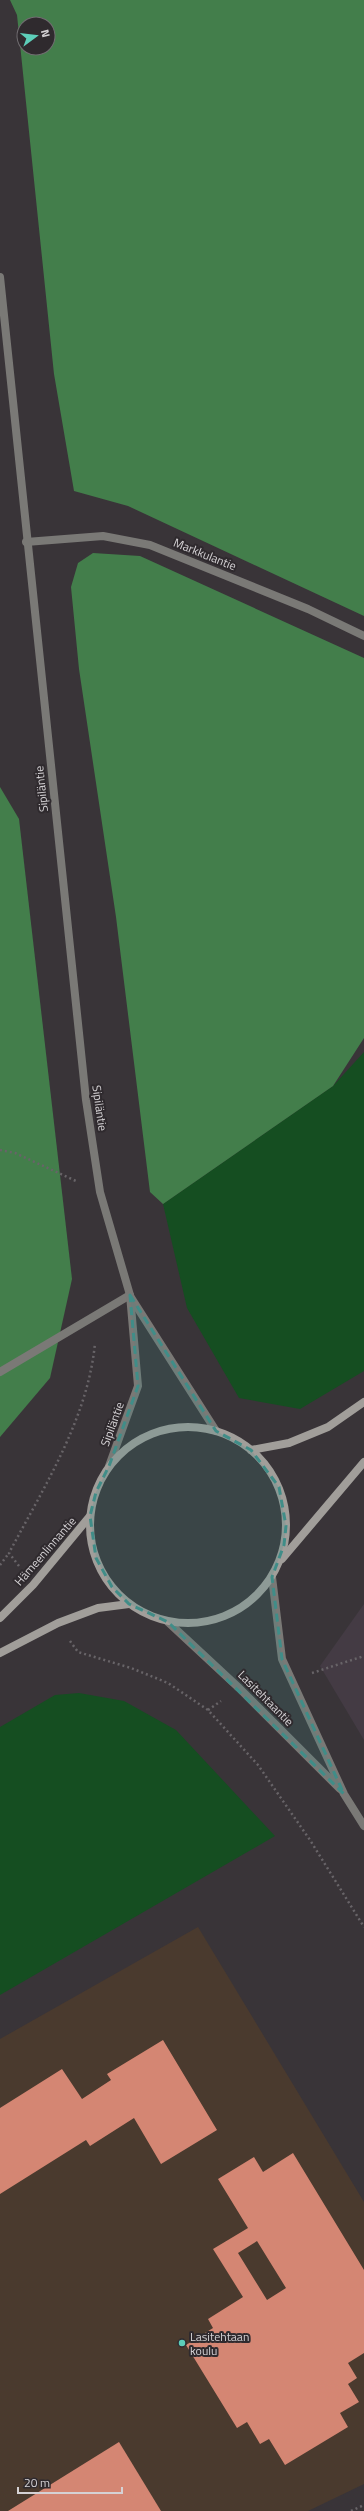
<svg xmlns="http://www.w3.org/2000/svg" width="364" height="2511" viewBox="0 0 364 2511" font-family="'Titillium Web',sans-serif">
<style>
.built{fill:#443b44}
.education{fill:#4a3a2e}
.green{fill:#154e21}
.forest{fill:#437e4b;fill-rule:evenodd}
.building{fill:#d48673;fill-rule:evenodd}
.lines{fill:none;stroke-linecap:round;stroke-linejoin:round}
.path{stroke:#686468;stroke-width:2.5;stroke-dasharray:2 3;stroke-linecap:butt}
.service{stroke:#7a7976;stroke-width:8}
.minor{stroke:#7a7976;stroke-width:8}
.tertiary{stroke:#7a7976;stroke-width:8}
.secondary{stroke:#a19e9a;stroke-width:8}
.marked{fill:#408d88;fill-opacity:0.2;stroke:#408d88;stroke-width:3;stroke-dasharray:8 5;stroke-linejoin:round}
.poi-dot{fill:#5dceb9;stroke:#2f2a2e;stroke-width:1.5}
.labels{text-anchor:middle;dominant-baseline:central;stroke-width:4;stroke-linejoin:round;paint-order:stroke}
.street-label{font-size:12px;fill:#d5d2d5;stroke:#2f2a2e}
.poi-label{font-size:12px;fill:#d5d2d5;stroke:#2f2a2e;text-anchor:start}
</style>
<rect width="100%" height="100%" fill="#393438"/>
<polygon class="built" points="364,1604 364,1740 320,1666"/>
<polygon class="education" points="198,1927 364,2202 364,2484 308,2511 0,2511 0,2039"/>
<g class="green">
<polygon points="364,1052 364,1371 300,1409 239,1398 187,1308 163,1204 333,1086"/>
<polygon points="79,1693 124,1701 176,1730 275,1836 0,1995 0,1727 55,1695"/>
</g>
<g class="forest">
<path d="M 10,0 L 364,0 L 364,616 L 128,506 L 74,491 L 54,374 L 17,15 ZM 24,24 L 48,24 L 48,48 L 24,48 Z"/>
<polygon points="93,553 140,556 364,658 364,1038 333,1086 163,1204 150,1192 116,917 79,669 71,587 78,563"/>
<polygon points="0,787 19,819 72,1279 50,1378 0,1437"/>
</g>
<g class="building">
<polygon points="163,2040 217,2130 161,2164 134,2118 90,2146 86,2140 0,2194 0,2108 62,2069 82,2099 111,2080 107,2074"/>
<path d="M 293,2153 L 364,2270 L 364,2353 L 348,2363 L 357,2378 L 348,2384 L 359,2402 L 340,2413 L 348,2427 L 285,2465 L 269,2439 L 260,2444 L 247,2422 L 237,2428 L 186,2345 L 213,2328 L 208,2319 L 243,2297 L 213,2249 L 248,2228 L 218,2179 L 254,2157 L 263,2172 ZM 257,2241 L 286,2288 L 267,2300 L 238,2253 Z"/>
<polygon points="119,2442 161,2511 8,2511"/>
</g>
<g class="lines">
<g class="path">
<polyline points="0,1150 15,1153 76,1181"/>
<polyline points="0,1565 9,1553"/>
<path d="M 19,1566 L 9,1553 C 44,1487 88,1418 95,1343"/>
<polyline points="70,1641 78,1652 131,1668 168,1683 208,1710 258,1765 310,1840 364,1927"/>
<polyline points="312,1673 364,1656"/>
<polyline points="208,1710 221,1701"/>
<polyline points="351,2511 364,2505"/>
</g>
<polyline class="service" points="0,1372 130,1295"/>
<polyline class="minor" points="26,542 103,536 150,545 308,609 364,636"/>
<g class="tertiary">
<polyline points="0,277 86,1100 100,1192 130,1295 138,1386 109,1466"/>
<polyline points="130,1296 216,1431"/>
<polyline points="272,1577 282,1659 344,1794 364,1826"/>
<polyline points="168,1622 239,1688 340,1789"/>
</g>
<g class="secondary">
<circle cx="188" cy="1525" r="98"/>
<polyline points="251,1450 289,1443 328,1427 364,1402"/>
<polyline points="282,1559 364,1462"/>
<polyline points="0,1618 33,1585 90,1516"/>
<polyline points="0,1653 58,1623 98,1608 129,1604"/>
</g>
</g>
<path class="marked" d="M 130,1295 L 216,1431 L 251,1450 L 279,1487 L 286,1526 L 284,1545 L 272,1577 L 282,1659 L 344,1794 L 168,1622 L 129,1604 L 112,1587 L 96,1558 L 90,1516 L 96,1492 L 109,1466 L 138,1386 Z"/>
<circle class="poi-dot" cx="182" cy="2343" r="4"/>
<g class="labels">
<g class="street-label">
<text transform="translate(205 554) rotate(22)">Markkulantie</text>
<text transform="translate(41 789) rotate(-96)">Sipiläntie</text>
<text transform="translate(100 1108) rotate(82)">Sipiläntie</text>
<text transform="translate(112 1424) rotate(-70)">Sipiläntie</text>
<text transform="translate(45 1551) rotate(-49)">Hämeenlinnantie</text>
<text transform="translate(266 1698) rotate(45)">Lasitehtaantie</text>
</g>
<g class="poi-label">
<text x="190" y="2336">Lasitehtaan<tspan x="190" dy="14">koulu</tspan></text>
</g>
</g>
<g transform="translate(36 36) rotate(75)"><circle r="19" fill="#2f2a2e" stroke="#716d71"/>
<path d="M0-3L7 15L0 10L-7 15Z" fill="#5dceb9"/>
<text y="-6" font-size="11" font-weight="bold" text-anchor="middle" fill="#d5d2d5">N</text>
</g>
<path d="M18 2487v6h104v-6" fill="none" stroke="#d5d2d5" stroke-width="2"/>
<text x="24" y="2487" font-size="12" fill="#d5d2d5" stroke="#2f2a2e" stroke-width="3" paint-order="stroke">20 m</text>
</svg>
